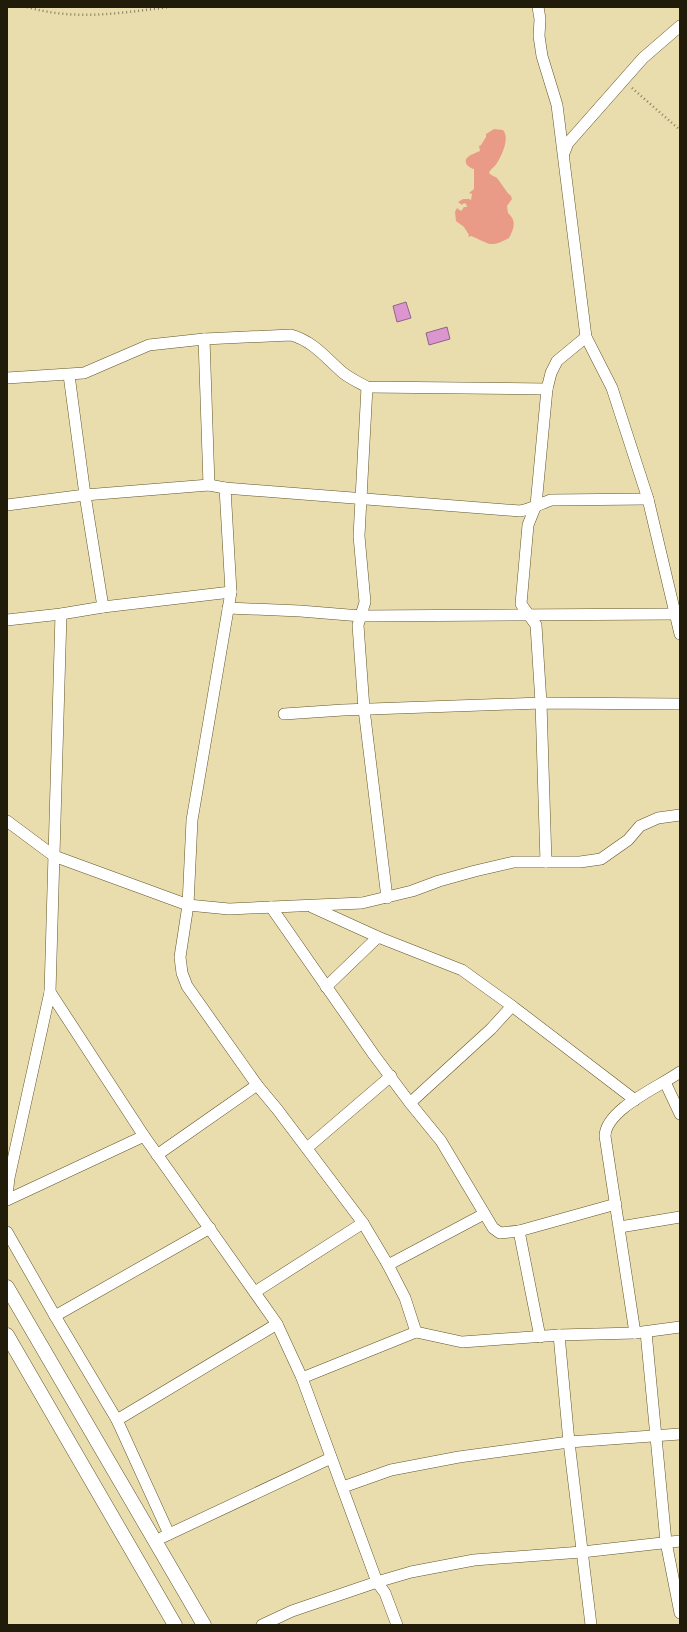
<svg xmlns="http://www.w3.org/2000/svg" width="687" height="1632" viewBox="0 0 687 1632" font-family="'Roboto Condensed',sans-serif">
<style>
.green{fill:#ea9b88}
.building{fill:#dd95cf;stroke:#8c6684}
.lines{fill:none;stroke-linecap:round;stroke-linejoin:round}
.minor-casing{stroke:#615529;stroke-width:12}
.tertiary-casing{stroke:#615529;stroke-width:15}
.path{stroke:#877e5c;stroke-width:2.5;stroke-dasharray:1 3;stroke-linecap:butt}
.minor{stroke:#fff;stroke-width:11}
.tertiary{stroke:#fff;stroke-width:14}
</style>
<rect width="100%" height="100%" fill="#eaddad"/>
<path class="green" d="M 494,129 L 503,130 C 510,138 502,155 497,163 C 495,167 491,168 489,173 C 492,176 494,176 497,178 C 502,184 506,192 511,196 L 512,199 L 507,206 L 508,213 C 517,221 514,228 509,238 C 489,249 489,243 471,236 L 468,237 L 469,235 L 464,227 L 456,221 L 455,212 L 457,208 L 461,211 L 464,207 L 467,207 L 466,204 L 464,203 L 462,205 L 458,202 L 463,199 L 469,199 L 471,200 L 472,194 L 469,193 L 474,189 L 474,169 C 469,168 462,162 468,157 C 471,154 476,153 480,151 L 479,146 L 481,145 L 486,137 L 486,134 Z"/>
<g class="building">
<polygon points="406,302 411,318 397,322 393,306"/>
<polygon points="447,327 450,339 429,345 426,333"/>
</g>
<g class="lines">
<defs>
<g id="minor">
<polyline points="538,7 540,19 539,36 542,56 557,105 586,337 612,388 648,499 680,634"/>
<polyline points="564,153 568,143 643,58 680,26"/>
<polyline points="204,339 209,485"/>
<polyline points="69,375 85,495 103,607"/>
<path d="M 7,378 L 84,373 L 149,345 L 204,339 L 291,335 C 313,341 326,358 342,372 C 349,378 358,382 367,387 L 547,389"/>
<polyline points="367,387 359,536 365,602 358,625 364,709 387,898"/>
<polyline points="225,488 231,592 192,820 188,905 180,957 182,973 187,986 257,1085 277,1109 363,1223 388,1265 405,1298 416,1332"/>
<path d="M 7,505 L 85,495 L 209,485 L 225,488 L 520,511 C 531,509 540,504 551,500 L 648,499"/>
<polyline points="228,608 300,611 361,616 676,614"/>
<polyline points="7,620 61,614 103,607 231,592"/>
<polyline points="284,714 343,710 541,703 680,704"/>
<polyline points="7,821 54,856 188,905 229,909 362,903 412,891 439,881 475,871 514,862 580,862 601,859 628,840 640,826 658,818 680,815"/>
<polyline points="546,862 541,703 536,625 521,604 528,525 536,505 547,389 551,373 557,361 586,337"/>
<polyline points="271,907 374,1055 410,1103 441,1141 493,1228 500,1233 519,1231 616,1204"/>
<polyline points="312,907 378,937 462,970 512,1006 491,1029 410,1103"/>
<polyline points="326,987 378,937"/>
<polyline points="50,992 61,614"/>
<polyline points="512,1006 635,1100"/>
<polyline points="665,1082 680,1114"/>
<polyline points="307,1148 391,1076"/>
<polyline points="157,1155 257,1085"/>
<polyline points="7,1196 9,1178 50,992 144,1136 277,1324 302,1378 377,1582 385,1593 397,1625"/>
<polyline points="7,1200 144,1136"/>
<polyline points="620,1227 680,1217"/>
<polyline points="519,1231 540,1337"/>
<polyline points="7,1232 55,1316 117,1420 169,1534"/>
<polyline points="388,1265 484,1214"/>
<polyline points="255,1292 363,1223"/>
<polyline points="55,1316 210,1228"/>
<polyline points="646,1332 666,1542 680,1613"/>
<path d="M 635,1333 L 605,1136 C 606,1109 659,1087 680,1072"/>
<polyline points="559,1335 569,1442 591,1625"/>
<polyline points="302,1378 416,1332 462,1342 559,1335 635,1333 680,1327"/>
<polyline points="117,1420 277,1324"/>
<polyline points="343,1487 391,1470 459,1457 569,1442 680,1434"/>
<polyline points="163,1537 331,1458"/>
<polyline points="262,1625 292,1611 377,1582 411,1572 474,1560 582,1552 680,1541"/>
</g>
<g id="tertiary">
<polyline points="7,1287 204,1625"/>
<polyline points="7,1335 175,1625"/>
</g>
</defs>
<use href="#minor" class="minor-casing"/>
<use href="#tertiary" class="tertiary-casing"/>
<g class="path">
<path d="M 27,7 C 75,21 121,13 169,7"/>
<polyline points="632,88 680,130"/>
</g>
<use href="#minor" class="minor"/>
<use href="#tertiary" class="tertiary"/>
</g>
<rect width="687" height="1632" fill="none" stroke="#211c09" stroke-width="16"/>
</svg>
